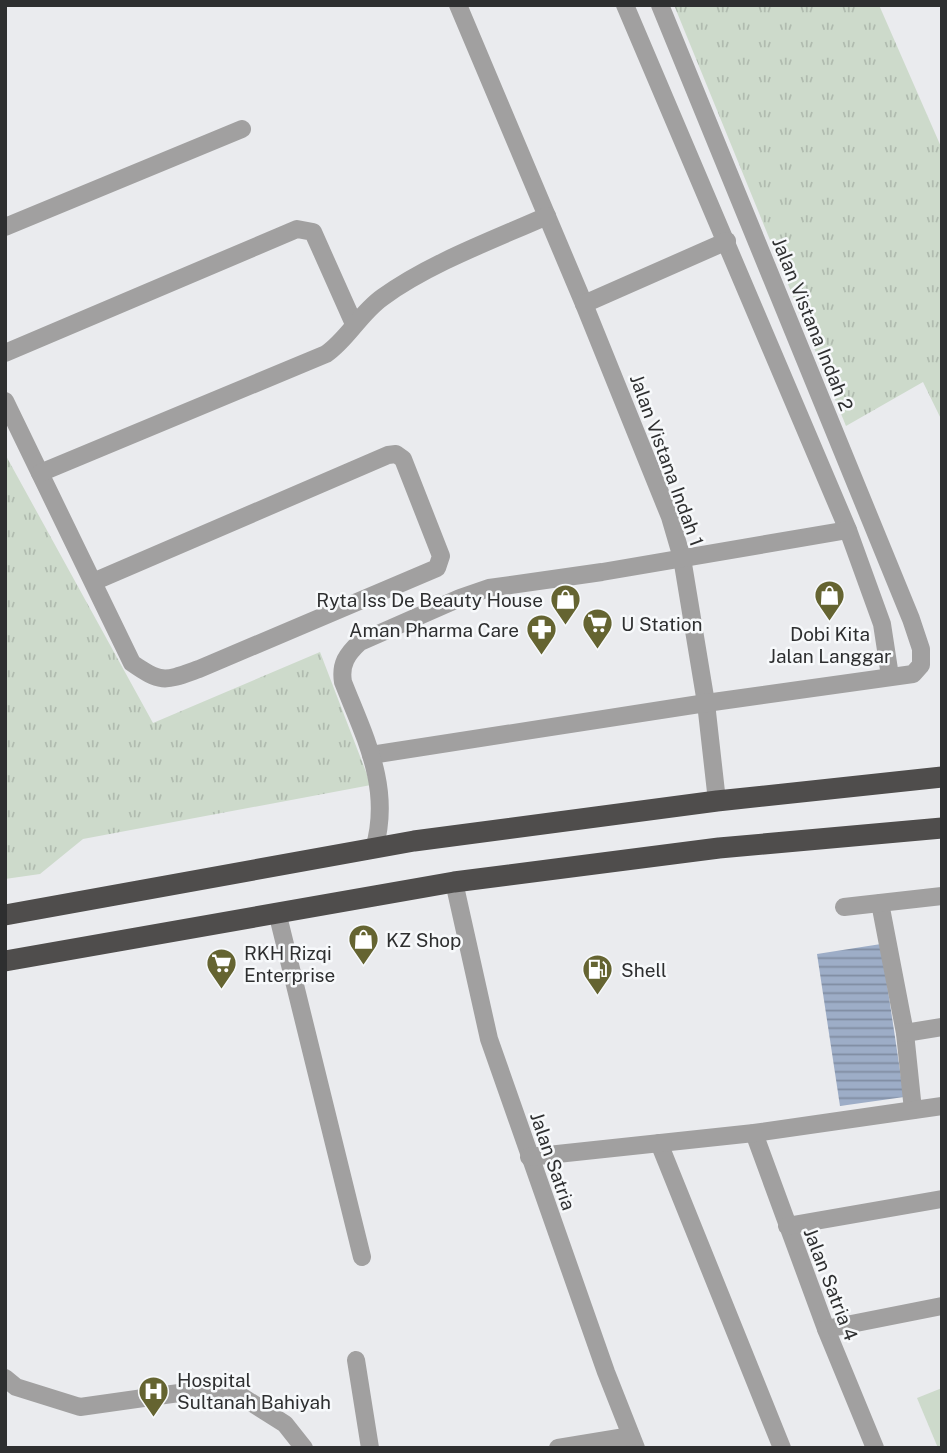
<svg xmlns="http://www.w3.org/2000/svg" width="947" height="1453" viewBox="0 0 947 1453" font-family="'Public Sans',sans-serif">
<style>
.grass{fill:url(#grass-tufts)}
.park{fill:#cddacb}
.water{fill:url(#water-rules)}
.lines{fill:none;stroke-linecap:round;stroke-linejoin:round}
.minor{stroke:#a1a0a0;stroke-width:18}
.highway{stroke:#4f4d4c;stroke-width:21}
.labels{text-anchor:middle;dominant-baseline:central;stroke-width:5;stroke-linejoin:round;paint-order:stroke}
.street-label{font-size:19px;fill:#2e2f30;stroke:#f7f9fb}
.poi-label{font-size:19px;fill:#2e2f30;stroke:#f7f9fb;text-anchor:start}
</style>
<defs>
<pattern id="grass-tufts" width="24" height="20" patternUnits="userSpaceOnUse" patternTransform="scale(1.75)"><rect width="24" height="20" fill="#cddacb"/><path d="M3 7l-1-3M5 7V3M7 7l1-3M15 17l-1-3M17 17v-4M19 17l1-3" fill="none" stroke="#b0bbaf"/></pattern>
<pattern id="water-rules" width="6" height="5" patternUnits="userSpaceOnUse" patternTransform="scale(1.75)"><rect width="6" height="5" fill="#9dadc7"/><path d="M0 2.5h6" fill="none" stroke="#808da2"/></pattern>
</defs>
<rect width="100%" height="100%" fill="#eaebee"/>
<g class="grass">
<polygon points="674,5 879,5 942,149 942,421 923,382 846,426"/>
<polygon points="5,454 153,723 320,652 371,785 83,839 40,874 5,879"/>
</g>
<polygon class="park" points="942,1388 942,1448 938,1448 917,1398"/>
<polygon class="water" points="881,944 904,1097 840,1106 817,954"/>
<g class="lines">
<g class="minor">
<polyline points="458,5 584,304 670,517 682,558 706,703 717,801"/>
<polyline points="625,5 848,530 882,624 890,676"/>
<polyline points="5,227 242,129"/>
<polyline points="584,304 727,241"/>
<polyline points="5,353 297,229 313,232 354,324"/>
<path d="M 5,401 L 132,663 C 162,684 165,681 199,669 L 437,568 L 441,556 L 403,459 L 396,454 L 388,455 L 93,582"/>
<path d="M 40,473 L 326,354 C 348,339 360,313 383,297 C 430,263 493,240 547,216"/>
<polyline points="371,755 706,703 913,674 921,665 921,649 911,619 660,5"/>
<path d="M 374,849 C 392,788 365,738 343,682 C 340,664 347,654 360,642 L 460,598 L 489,588 L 602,572 L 848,530"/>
<polyline points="454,882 489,1039 606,1372 636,1448"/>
<polyline points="880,903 905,1033 913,1110"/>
<polyline points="844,907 942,896"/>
<polyline points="277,912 362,1257"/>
<polyline points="905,1033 942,1027"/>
<polyline points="754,1133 826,1329 875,1448"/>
<polyline points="659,1143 782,1448"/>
<polyline points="529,1157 754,1133 942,1106"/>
<polyline points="787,1226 942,1199"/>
<polyline points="826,1329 942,1306"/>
<polyline points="356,1360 370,1448"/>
<polyline points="5,1378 16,1387 80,1407 186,1392 241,1396 285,1424 304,1448"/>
<polyline points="558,1448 631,1436"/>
</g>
<g class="highway">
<polyline points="5,915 414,841 717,801 942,777"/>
<polyline points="5,961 454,882 719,848 942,828"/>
</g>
</g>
<defs>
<symbol id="shop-pin" viewBox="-11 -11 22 30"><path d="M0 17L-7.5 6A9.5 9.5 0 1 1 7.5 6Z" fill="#656431" stroke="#f7f9fb"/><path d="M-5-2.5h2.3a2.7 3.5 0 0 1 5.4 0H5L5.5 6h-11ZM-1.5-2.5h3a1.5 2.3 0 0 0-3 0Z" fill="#fff"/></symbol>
<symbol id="supermarket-pin" viewBox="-11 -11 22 30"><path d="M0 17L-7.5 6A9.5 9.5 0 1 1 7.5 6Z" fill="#656431" stroke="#f7f9fb"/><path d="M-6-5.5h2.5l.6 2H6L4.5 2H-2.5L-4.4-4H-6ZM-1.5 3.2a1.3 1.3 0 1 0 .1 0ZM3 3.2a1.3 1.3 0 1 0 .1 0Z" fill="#fff"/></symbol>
<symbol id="pharmacy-pin" viewBox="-11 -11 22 30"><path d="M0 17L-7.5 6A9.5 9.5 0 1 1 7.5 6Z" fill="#656431" stroke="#f7f9fb"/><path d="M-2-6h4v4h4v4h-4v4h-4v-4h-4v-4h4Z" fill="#fff"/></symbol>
<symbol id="fuel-pin" viewBox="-11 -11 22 30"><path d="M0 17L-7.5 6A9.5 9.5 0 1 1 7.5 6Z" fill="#656431" stroke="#f7f9fb"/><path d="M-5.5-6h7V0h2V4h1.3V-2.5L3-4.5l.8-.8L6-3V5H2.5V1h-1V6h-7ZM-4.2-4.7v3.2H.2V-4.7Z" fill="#fff"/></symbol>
<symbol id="hospital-pin" viewBox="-11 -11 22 30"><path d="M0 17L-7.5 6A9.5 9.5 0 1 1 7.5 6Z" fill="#656431" stroke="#f7f9fb"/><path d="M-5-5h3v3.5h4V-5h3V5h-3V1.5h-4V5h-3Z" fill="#fff"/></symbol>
</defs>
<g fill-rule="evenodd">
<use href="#shop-pin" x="812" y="578" width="35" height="47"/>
<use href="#shop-pin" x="548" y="582" width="35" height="47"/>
<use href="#supermarket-pin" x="580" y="606" width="35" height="47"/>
<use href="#pharmacy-pin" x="524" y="612" width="35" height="47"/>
<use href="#shop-pin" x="346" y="922" width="35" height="47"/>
<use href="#supermarket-pin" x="204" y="946" width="35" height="47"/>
<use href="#fuel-pin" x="580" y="952" width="35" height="47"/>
<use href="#hospital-pin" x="136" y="1374" width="35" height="47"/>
</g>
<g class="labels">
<g class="street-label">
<text transform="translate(813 324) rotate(68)">Jalan Vistana Indah 2</text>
<text transform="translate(667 460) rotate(70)">Jalan Vistana Indah 1</text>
<text transform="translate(553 1161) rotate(71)">Jalan Satria</text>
<text transform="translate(831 1284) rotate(69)">Jalan Satria 4</text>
</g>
<g class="poi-label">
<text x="543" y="600" text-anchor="end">Ryta Iss De Beauty House</text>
<text x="621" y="624">U Station</text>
<text x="519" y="630" text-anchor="end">Aman Pharma Care</text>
<text x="830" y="634" text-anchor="middle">Dobi Kita<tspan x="830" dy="22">Jalan Langgar</tspan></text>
<text x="386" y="940">KZ Shop</text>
<text x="244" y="953">RKH Rizqi<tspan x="244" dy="22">Enterprise</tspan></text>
<text x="621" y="970">Shell</text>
<text x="177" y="1380">Hospital<tspan x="177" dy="22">Sultanah Bahiyah</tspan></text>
</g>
</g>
<rect width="947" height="1453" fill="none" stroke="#2e2f30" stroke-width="14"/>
</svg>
